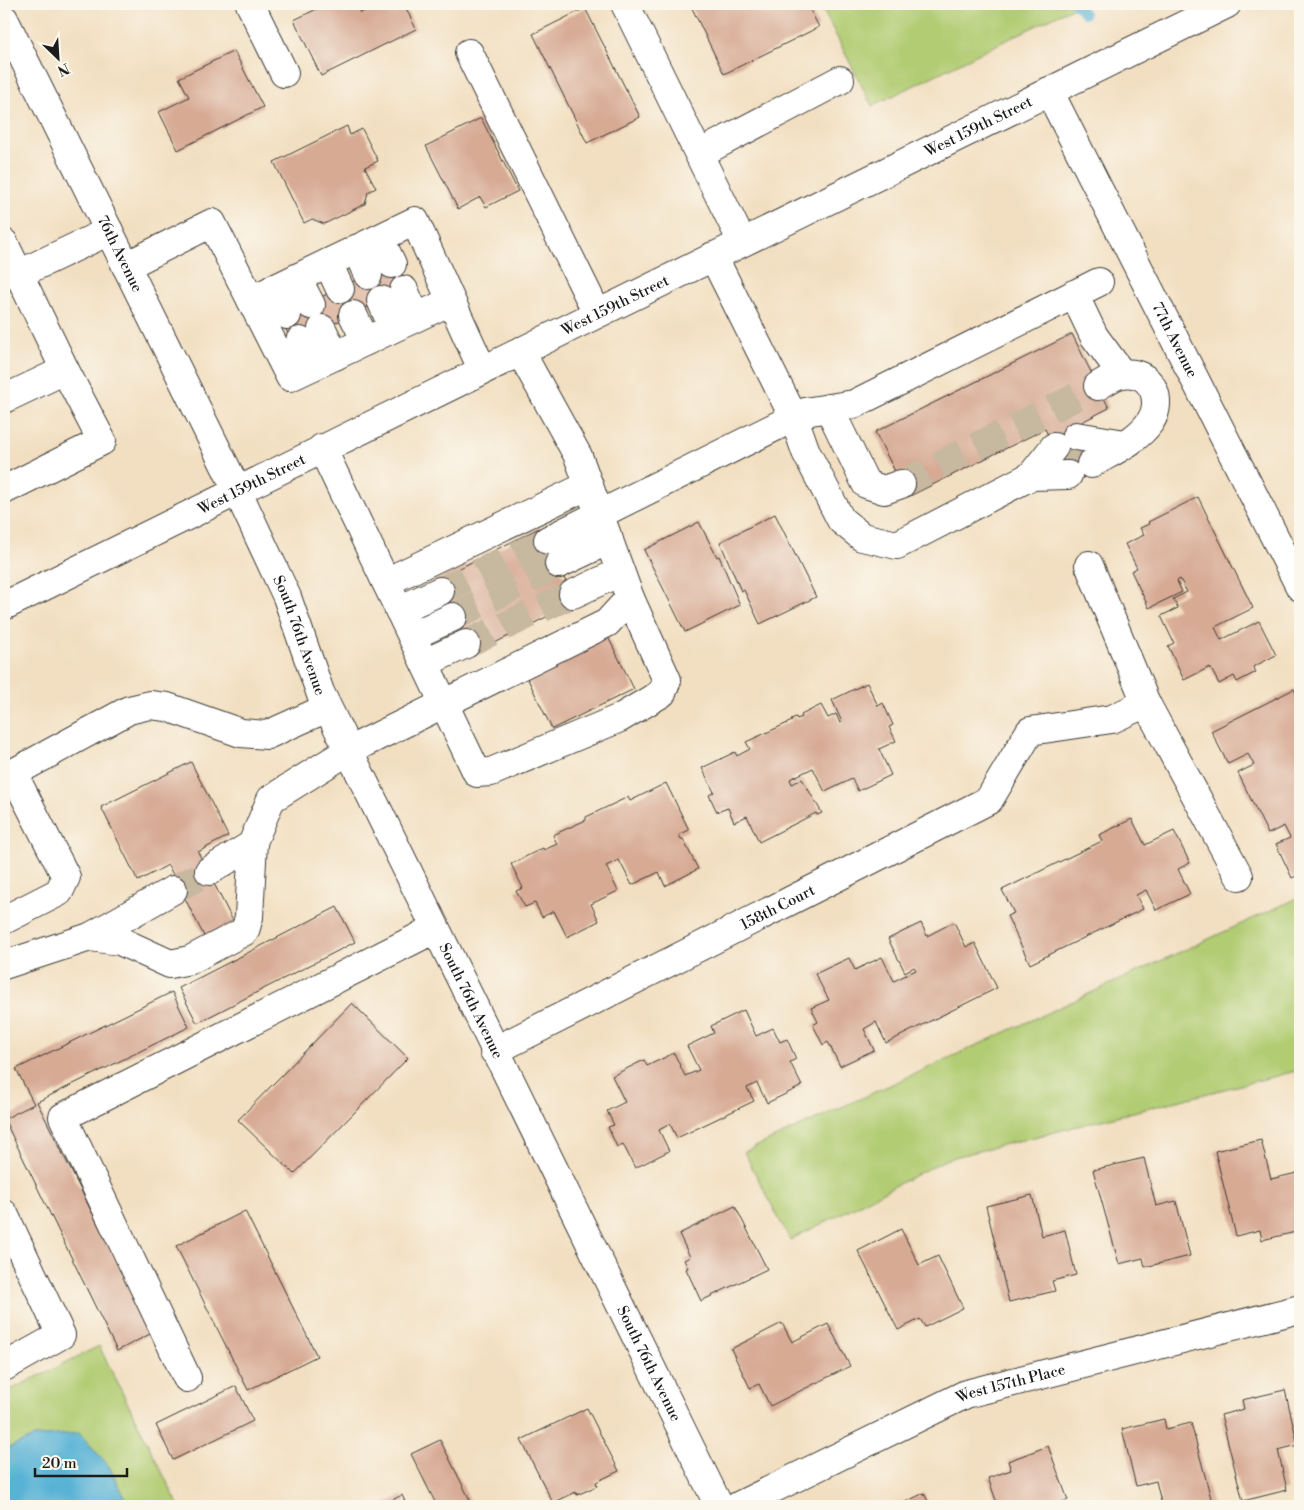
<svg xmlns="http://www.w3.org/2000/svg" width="1304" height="1510" viewBox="0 0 1304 1510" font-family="'Libre Bodoni',serif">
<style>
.green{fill:#b1cc72;stroke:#667447}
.water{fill:#59b2d6;stroke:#3a6779}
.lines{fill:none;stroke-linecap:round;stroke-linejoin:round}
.stream{stroke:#59b2d6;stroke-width:9}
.building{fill:#d7aa94}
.minor-tunnel{stroke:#c7b8a0;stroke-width:28;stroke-dasharray:28 14;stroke-linecap:butt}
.minor-casing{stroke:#3c3935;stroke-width:30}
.major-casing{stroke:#3c3935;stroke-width:30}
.minor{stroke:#fff;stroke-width:28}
.major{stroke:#fff;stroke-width:28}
.labels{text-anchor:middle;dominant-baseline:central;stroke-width:5;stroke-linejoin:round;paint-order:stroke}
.street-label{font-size:15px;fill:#1c1c1c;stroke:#fbf7ec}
</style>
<rect width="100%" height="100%" fill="#fbf7ec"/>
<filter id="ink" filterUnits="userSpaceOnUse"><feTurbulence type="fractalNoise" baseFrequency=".02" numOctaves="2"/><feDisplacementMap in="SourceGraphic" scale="10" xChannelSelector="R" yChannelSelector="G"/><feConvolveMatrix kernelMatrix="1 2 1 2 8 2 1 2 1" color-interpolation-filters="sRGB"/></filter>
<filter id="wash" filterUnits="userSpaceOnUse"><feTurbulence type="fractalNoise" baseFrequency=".0096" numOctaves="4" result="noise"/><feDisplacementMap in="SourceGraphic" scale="20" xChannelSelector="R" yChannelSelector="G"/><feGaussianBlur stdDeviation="1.12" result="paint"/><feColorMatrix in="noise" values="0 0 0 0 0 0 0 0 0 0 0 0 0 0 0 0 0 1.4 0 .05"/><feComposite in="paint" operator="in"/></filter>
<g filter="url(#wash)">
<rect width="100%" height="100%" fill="#f2dfc1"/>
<g class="green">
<polygon points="820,4 1080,4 872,106"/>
<polygon points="1300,897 1300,1070 947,1159 790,1240 744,1152"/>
<polygon points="99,1346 179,1506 4,1506 4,1393"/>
</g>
<polygon class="water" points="79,1433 109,1466 129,1506 4,1506 4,1450 34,1437"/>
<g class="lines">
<polyline class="stream" points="1075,4 1085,14"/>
</g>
<g id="blocks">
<g class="building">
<polygon points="327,4 355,4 360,13 379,4 404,4 416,29 321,76 294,20"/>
<polygon points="690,4 807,4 819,27 724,74"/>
<polygon points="585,8 640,117 587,143 533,34"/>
<polygon points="234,51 263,107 178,150 159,112 189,97 179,78"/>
<polygon points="481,118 518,191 486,207 480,197 458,209 426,146"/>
<polygon points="347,126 350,135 362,129 378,161 365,167 376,188 368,192 365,204 324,224 312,219 304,223 274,162"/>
<polygon points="395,261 408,287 293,344 280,317"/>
<polygon points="1072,334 1109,408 1072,427 1095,472 1072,483 1045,429 908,497 875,432"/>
<polygon points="1198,497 1253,608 1215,627 1221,640 1259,621 1276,655 1253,667 1256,672 1237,682 1234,676 1219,684 1210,667 1184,680 1168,646 1174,643 1161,616 1178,608 1173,599 1187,592 1180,579 1177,581 1182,592 1149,608 1131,571 1137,568 1125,544 1144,535 1140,528 1149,524 1148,522"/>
<polygon points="775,514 816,597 760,624 744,590 741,591 720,542"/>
<polygon points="699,522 717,557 719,556 740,605 685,632 644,550"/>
<polygon points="539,528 576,602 469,656 432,582"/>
<polygon points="605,631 634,689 552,729 524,671"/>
<polygon points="867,683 878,706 883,703 893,725 889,727 896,741 879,749 891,775 858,791 852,779 825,792 813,768 790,779 792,784 802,779 822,813 817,815 816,813 759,842 747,816 734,822 728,808 717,812 709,795 714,792 702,768 735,752 737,756 750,749 746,742 792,721 791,719 796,717 797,719 802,717 801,715 821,705 828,718 836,714 840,723 842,722 832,700"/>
<polygon points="1294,689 1300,701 1300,874 1292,878 1276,844 1290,838 1284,826 1268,834 1238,773 1254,765 1248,754 1228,764 1211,731"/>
<polygon points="191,762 228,836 198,852 235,925 206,940 168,865 138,881 101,807"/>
<polygon points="666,783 689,830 679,835 681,839 683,839 698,869 665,886 659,872 632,885 619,860 606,866 618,891 591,904 599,921 567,937 554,911 542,917 535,903 525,907 516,891 523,888 511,864 543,848 544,850 557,844 553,835 586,820 586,817 628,797 630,801"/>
<polygon points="1132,819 1145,845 1174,831 1190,863 1178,869 1190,894 1156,910 1146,890 1136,895 1143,909 1030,964 1007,916 1014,913 1002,890 1102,841 1099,835"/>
<polygon points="337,907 355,942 197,1023 179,988"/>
<polygon points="954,922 966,947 975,943 997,988 886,1043 876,1022 864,1029 874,1050 840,1066 828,1042 823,1045 813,1025 818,1022 811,1008 829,1000 815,974 849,958 855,970 882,957 894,981 916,970 914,967 905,972 888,939 921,923 927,936"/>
<polygon points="172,992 189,1027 37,1102 152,1333 117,1351 4,1119 34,1104 16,1069"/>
<polygon points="352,1003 408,1058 294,1174 238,1120"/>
<polygon points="744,1010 756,1036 773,1028 780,1042 787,1039 796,1059 790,1062 802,1086 767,1103 757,1083 747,1088 754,1101 677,1138 670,1124 659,1130 669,1151 635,1168 623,1144 617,1147 608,1127 614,1125 607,1111 625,1102 612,1076 644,1060 647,1066 674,1053 685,1076 699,1070 687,1046 714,1033 711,1026"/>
<polygon points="1261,1140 1271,1179 1297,1173 1300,1187 1300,1231 1262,1240 1260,1230 1236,1236 1215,1151"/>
<polygon points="1144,1158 1156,1206 1176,1201 1190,1256 1145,1267 1143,1258 1119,1264 1093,1170"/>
<polygon points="1032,1195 1042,1236 1065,1230 1076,1275 1052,1281 1055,1291 1009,1302 986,1206"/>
<polygon points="735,1206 767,1269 701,1301 686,1269 688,1268 684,1260 690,1257 679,1234"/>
<polygon points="245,1211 317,1356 248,1390 176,1246"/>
<polygon points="901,1229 919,1265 938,1256 963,1308 925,1327 920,1319 898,1330 858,1251"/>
<polygon points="782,1323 792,1342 828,1324 850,1366 770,1406 759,1384 750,1388 731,1349"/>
<polygon points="236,1386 253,1421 173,1460 156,1425"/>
<polygon points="1285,1390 1298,1445 1278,1450 1287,1490 1243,1501 1221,1415 1244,1409 1242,1400"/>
<polygon points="587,1408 619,1471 596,1482 597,1486 577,1495 576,1492 553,1503 521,1440"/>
<polygon points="1164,1419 1166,1429 1191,1423 1213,1506 1162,1506 1156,1481 1136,1486 1122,1429"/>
<polygon points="440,1440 473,1506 437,1506 411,1454"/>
<polygon points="1048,1446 1068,1500 1052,1506 998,1506 988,1478 1011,1470 1008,1461"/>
<polygon points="924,1493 930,1506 897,1506"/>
<polygon points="402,1495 407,1506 380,1506"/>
</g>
</g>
</g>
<g filter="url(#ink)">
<use href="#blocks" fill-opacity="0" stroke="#3c3935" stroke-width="1"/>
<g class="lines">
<g class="minor-tunnel">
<polyline points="1061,461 1083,450"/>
<polyline points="901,484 1098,386"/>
<polyline points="440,591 548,540"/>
<polyline points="453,617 559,564"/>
<polyline points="466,644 573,594"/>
<polyline points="173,890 209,871"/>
</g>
<defs>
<g id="minor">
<polyline points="250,4 284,73"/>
<polyline points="625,4 742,242"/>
<path id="s1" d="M 4,19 L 237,490 L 287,597 L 320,692 L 719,1506"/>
<polyline points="469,53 597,313"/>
<path id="s2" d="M 1049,91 L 1300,587"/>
<polyline points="699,154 840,80"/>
<polyline points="380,239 392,264"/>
<polyline points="4,243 65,370"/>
<polyline points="356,249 368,275"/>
<polyline points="713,256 794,418 806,452 841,520 862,537 897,545 1031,476 1068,475"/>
<polyline points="328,263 340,289"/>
<polyline points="126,266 212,223 251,300"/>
<polyline points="19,274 109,231"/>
<polyline points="297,278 311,305"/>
<polyline points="274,288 287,315"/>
<polyline points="404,290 416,317"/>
<polyline points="1074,294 1094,336 1122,374"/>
<polyline points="381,300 393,328"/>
<polyline points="451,301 290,377 251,300 415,221 482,369"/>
<polyline points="353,315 366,341"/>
<polyline points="322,329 335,356"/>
<polyline points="300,341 313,366"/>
<polyline points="4,399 65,370 102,441 4,490"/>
<polyline points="829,408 866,484 884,490 901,484"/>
<polyline points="1076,436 1125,444"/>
<polyline points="322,448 477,773 491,772 620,718 662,693 667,680 630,598"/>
<path d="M 1091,464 C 1111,452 1136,442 1150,422 C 1165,400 1151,369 1122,374 C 1114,375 1105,382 1098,386"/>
<polyline points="1031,476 1054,447"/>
<polyline points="548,540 805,412 854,404 1099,282"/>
<polyline points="559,564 609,540"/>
<polyline points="1089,565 1146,703"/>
<polyline points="386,582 589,485"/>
<polyline points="573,594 620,572"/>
<polyline points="399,610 440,591"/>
<polyline points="412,636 453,617"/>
<polyline points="425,663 466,644"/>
<polyline points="4,778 129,710 150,705 167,707 241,733 267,735 327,708"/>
<polyline points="209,871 253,844"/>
<polyline points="4,920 59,892 66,877 13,773"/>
<polyline points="90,937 173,890"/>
<polyline points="4,965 90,937 120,941 170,964 190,960 245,931 249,917 253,842 271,799 348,751 607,623 630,598 578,456 520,351"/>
<path id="s3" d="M 494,1051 L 989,800 L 1030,731 L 1112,719 L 1146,703 L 1239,876"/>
<polyline points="4,1214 61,1335 4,1367"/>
<polyline points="187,1378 63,1117 435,929"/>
<path id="s4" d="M 738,1506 L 966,1394 L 1300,1309"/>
</g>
<g id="major">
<path id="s5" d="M 4,606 L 1227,4"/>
</g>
</defs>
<use href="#minor" class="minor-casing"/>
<use href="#major" class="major-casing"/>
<use href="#minor" class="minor"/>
<use href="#major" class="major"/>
</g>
</g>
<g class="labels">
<g class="street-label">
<text stroke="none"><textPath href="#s5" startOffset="1086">West 159th Street</textPath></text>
<text stroke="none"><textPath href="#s1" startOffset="262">76th Avenue</textPath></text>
<text stroke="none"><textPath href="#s5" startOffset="681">West 159th Street</textPath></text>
<text stroke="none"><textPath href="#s2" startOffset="279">77th Avenue</textPath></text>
<text stroke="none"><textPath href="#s5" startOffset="276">West 159th Street</textPath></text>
<text stroke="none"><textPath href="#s1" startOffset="684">South 76th Avenue</textPath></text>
<text stroke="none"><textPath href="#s3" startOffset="318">158th Court</textPath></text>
<text stroke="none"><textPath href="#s1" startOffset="1088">South 76th Avenue</textPath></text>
<text stroke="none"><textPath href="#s1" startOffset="1492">South 76th Avenue</textPath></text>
<text stroke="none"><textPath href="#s4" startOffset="300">West 157th Place</textPath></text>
</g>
</g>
<rect width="1304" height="1510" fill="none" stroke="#fbf7ec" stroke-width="20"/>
<g transform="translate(58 58) rotate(155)" stroke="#fbf7ec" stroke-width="4" paint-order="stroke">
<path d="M0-4L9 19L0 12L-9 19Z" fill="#1c1c1c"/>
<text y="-8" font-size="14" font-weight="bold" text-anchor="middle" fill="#1c1c1c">N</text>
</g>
<path d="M35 1468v8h92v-8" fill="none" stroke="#1c1c1c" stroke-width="2.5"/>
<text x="42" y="1468" font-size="15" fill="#1c1c1c" stroke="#fbf7ec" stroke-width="4" paint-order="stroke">20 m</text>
</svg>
